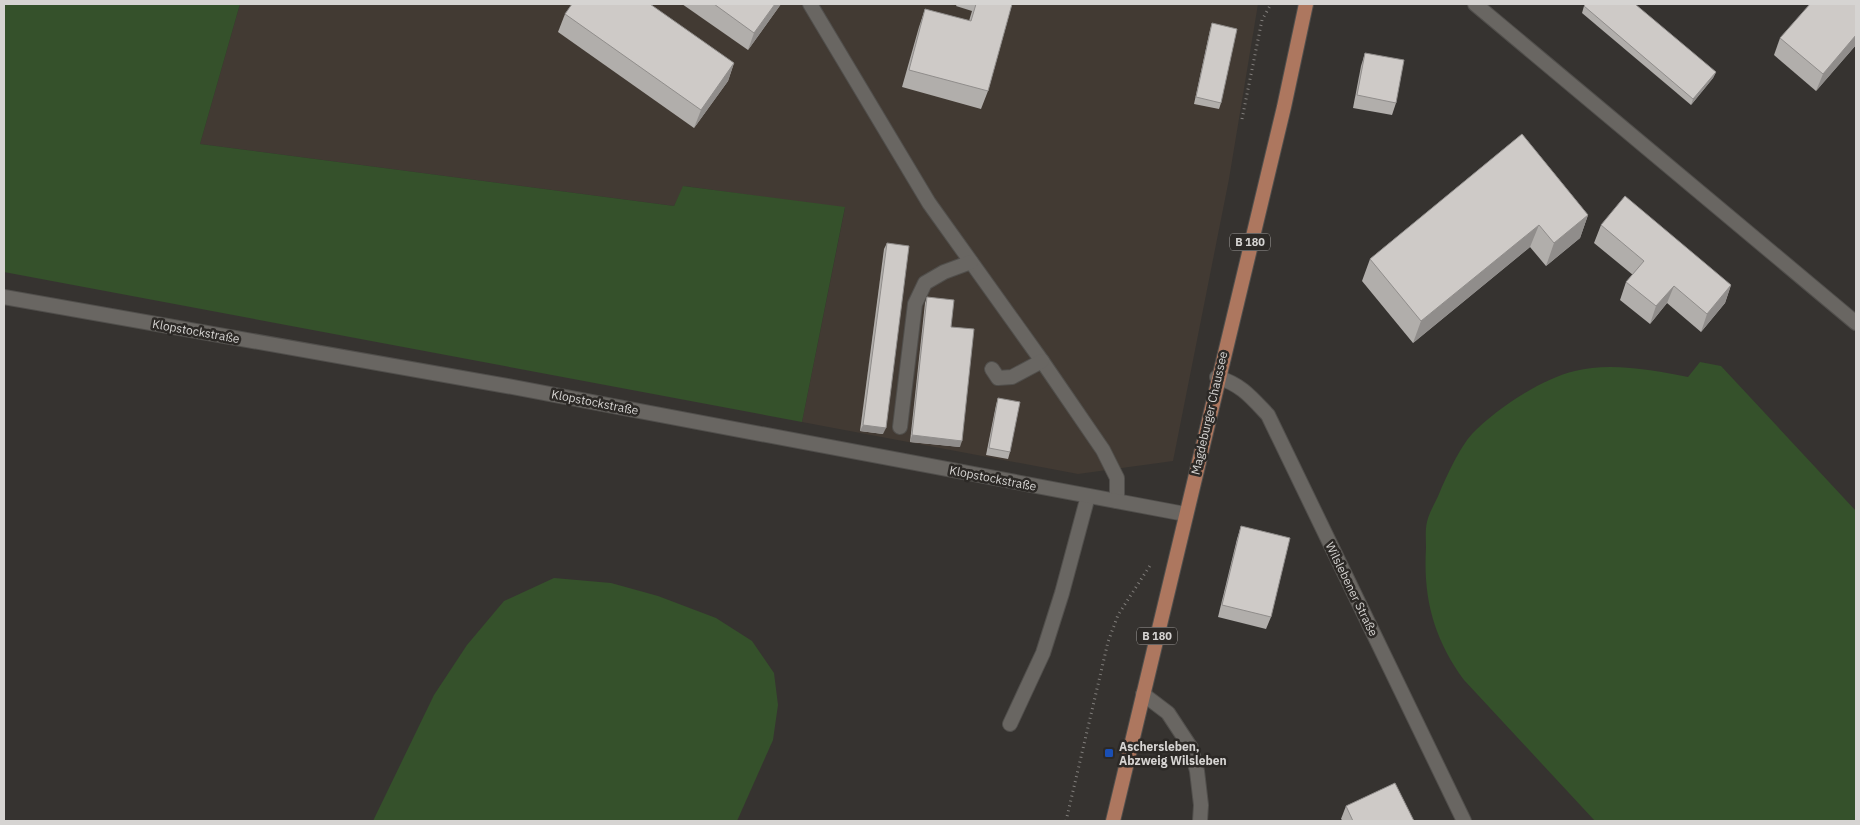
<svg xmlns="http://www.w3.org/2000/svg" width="1860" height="825" viewBox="0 0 1860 825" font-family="'IBM Plex Sans',sans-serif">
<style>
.built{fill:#423a33}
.green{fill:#35512b}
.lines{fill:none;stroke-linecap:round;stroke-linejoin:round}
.service-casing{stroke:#514f4c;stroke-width:16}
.minor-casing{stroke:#514f4c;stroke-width:16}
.tertiary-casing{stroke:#514f4c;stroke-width:16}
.primary-casing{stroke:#514f4c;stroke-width:16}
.path{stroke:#817e7b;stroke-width:3;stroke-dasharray:1 4;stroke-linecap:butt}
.service{stroke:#696662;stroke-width:14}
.minor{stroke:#696662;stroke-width:14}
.tertiary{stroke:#696662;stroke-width:14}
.primary{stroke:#ad775f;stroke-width:14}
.wall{fill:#b1aeab}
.shaded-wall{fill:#908d8b}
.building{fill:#cecac7;stroke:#908d8b}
.transit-dot{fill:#1a4fb4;stroke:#2c2926;stroke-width:2}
.labels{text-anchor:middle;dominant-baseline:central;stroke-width:5;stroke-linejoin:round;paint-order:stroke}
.shield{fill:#2c2926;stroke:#a3a19e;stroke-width:1}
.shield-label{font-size:11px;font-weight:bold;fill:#d6d4d2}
.street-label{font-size:12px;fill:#d6d4d2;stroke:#2c2926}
.poi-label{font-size:12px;font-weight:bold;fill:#d6d4d2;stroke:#2c2926;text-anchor:start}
</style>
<rect width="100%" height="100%" fill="#363330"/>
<polygon class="built" points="240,4 1258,4 1229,179 1173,461 1078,474 802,422 845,208 684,186 674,206 200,144"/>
<g class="green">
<polygon points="4,4 240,4 200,144 674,206 683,186 845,207 802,422 4,272"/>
<path d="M 1700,362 L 1721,366 L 1856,511 L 1856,821 L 1595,821 L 1464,680 C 1434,639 1423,599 1426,548 C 1426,540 1425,530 1427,522 C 1429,513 1435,503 1439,494 C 1446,477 1460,447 1472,434 C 1496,409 1541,379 1575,371 C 1609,362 1654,370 1688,377 Z"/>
<polygon points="554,578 611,583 658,596 716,618 752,641 774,673 778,705 773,740 737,821 373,821 434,695 467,645 504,601"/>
</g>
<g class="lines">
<defs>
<g id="service">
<polyline points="810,4 929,203 1042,361 1103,450 1117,478 1117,501"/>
<polyline points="992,369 998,378 1012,377 1042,361"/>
<polyline points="900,427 915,304 925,283 944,272 971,262"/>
<polyline points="1143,694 1168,713 1191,748 1197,771 1201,805 1200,821"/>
<polyline points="1010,724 1043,653 1062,593 1088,496"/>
</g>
<g id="minor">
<polyline points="1475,4 1856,323"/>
<polyline points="4,297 507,386 1185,514"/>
</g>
<path id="tertiary" d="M 1217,377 C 1242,385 1251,397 1268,415 L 1464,821"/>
<polyline id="primary" points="1113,821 1284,107 1306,4"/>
</defs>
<use href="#service" class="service-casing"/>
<use href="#minor" class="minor-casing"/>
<use href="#tertiary" class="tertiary-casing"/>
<use href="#primary" class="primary-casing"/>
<g class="path">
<polyline points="1242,119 1262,20 1271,4"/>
<polyline points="1066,821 1108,642 1118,615 1151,564"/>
</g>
<use href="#service" class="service"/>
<use href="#minor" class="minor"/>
<use href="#tertiary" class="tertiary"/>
<use href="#primary" class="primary"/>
</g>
<g class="wall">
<polygon points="682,4 781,4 748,50"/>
<polygon points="957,4 1012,4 988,91 981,109 902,87 919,27 925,9 969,21 972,11 956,6"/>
<polygon points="1856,4 1856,45 1816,91 1774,55 1780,38"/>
<polygon points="1584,6 1716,72 1713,78 1691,105 1582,13"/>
<polygon points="565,14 734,63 728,81 694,128 558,32"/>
<polygon points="1212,23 1221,103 1219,109 1194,104 1210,30"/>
<polygon points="1365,53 1396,103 1392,115 1353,108 1361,66"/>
<polygon points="1522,134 1588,215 1580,238 1546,266 1530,247 1413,343 1362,281 1370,259"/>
<polygon points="1601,225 1731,285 1725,303 1701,332 1667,303 1650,324 1620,300 1626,282 1633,275 1594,243"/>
<polygon points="887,243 883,434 860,431 884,249"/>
<polygon points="927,297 951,327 960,447 910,442 925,303"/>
<polygon points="998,398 1010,452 1008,459 986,455 996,405"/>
<polygon points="1241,526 1271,617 1266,629 1218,617 1237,539"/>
<polygon points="1346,806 1414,821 1343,821 1341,819"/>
</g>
<g class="shaded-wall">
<polygon points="775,4 781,4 748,50 754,33"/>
<polygon points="1856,35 1856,45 1816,91 1823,74"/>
<polygon points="734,63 728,81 694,128 701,110"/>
<polygon points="1716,72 1713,78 1691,105 1693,99"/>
<polygon points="1588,215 1580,238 1546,266 1554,243"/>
<polygon points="1539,225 1530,247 1413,343 1421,321"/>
<polygon points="1731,285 1725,303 1701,332 1707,314"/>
<polygon points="1674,286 1667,303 1650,324 1656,306"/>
<polygon points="863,425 886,428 883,434 860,431"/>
<polygon points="912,435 962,441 960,447 910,442"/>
</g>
<g class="building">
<polygon points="572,4 650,4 734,63 701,110 565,14"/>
<polygon points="714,4 775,4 754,33"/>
<polygon points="976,4 1012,4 988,91 909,70 925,9 971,21"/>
<polygon points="1586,4 1635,4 1716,72 1693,99 1584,6"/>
<polygon points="1810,4 1856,4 1856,35 1823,74 1780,38"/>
<polygon points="1212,23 1237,29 1221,103 1196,97"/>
<polygon points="1365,53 1404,60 1396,103 1357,95"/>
<polygon points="1522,134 1588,215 1554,243 1539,225 1421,321 1370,259"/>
<polygon points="1625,196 1731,285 1707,314 1674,286 1656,306 1626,282 1644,261 1601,225"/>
<polygon points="887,243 909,246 886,428 863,425"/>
<polygon points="927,297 954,300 951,327 974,329 962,441 912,435"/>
<polygon points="998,398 1020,402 1010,452 989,448"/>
<polygon points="1241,526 1290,538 1271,617 1222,605"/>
<polygon points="1395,783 1414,821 1353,821 1346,806"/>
</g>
<rect class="transit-dot" x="1104" y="748" width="10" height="10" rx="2.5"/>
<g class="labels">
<g class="shield">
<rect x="1230" y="233.5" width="40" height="17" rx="4"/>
<rect x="1137" y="627.5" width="40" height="17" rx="4"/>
</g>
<g class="shield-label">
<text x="1250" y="242">B 180</text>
<text x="1157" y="636">B 180</text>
</g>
<g class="street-label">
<text transform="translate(196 331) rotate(10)">Klopstockstraße</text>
<text transform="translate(595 402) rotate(11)">Klopstockstraße</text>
<text transform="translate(1209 413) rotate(-77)">Magdeburger Chaussee</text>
<text transform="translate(993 478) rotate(11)">Klopstockstraße</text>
<text transform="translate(1352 589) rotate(64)">Wilslebener Straße</text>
</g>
<g class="poi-label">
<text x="1119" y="746">Aschersleben,<tspan x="1119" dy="14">Abzweig Wilsleben</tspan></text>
</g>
</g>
<rect width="1860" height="825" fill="none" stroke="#d6d4d2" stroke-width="10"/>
</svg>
